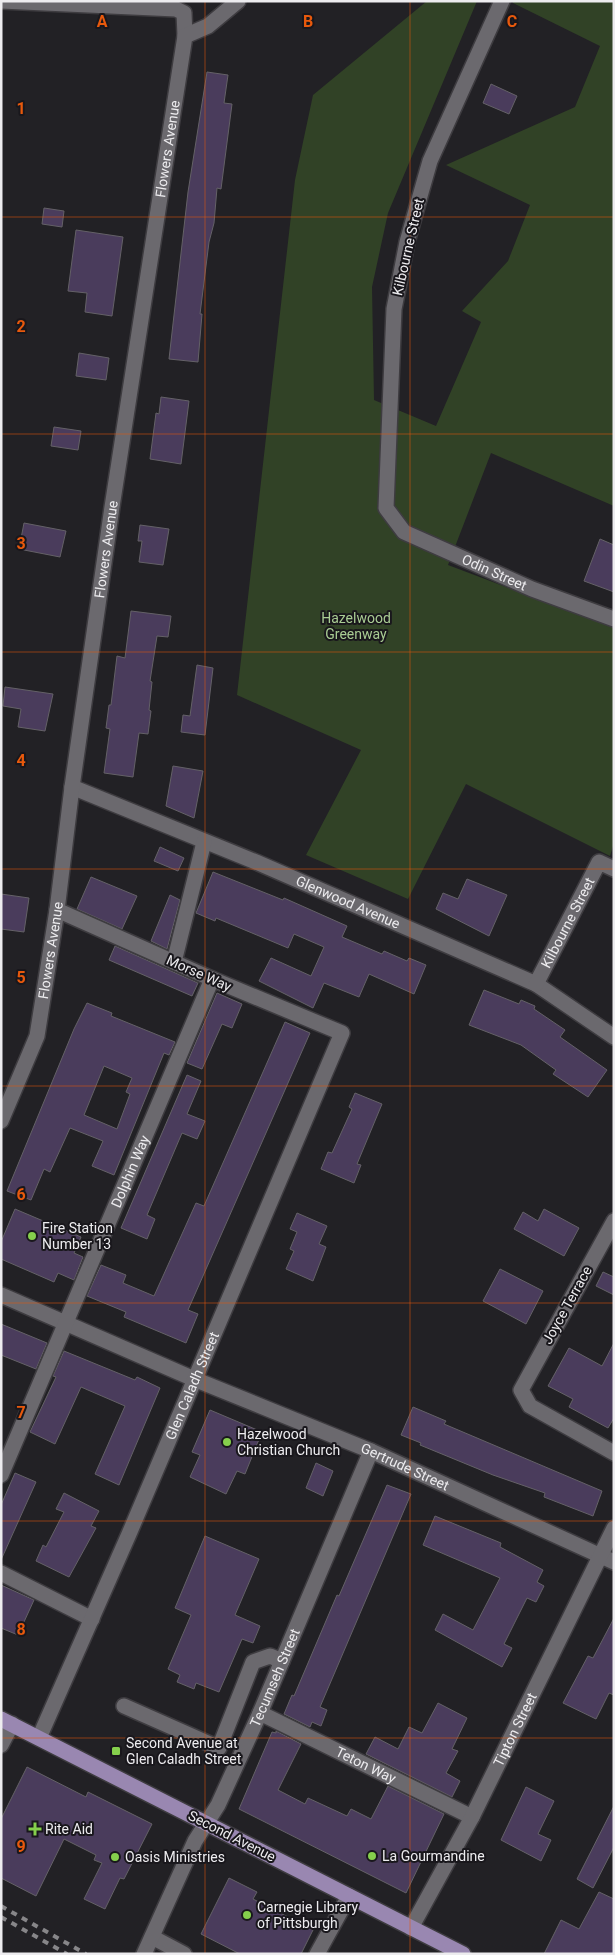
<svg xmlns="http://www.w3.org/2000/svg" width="615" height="1955" viewBox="0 0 615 1955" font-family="Roboto,sans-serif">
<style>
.green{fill:#314226}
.building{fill:#4a3c5c;stroke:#646167;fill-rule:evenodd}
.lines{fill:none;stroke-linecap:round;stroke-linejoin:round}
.minor-casing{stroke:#3e3c40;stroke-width:18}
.major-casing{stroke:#3e3c40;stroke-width:18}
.minor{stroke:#6b696e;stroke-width:15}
.major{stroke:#9987b1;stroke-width:15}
.rail{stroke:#878689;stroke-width:4;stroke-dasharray:6 6;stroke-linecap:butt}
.grid{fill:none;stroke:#e8590c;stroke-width:1;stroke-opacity:0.55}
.poi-dot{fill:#85cf4c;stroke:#19171c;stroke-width:2}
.labels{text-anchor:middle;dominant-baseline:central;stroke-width:4;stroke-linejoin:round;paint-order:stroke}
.street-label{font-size:14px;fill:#edecef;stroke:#19171c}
.park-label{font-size:14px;fill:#a9cc93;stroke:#19171c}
.poi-label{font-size:14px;fill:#edecef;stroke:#19171c;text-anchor:start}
.grid-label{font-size:16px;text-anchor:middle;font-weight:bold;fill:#e8590c;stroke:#19171c;stroke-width:4;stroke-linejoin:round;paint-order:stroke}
</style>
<rect width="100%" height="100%" fill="#222125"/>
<polygon class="green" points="427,1 477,1 388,213 372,287 374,400 436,426 481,322 462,311 508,261 530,205 446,165 575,107 600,46 513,3 513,1 614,1 614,506 491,453 448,565 614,628 614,843 610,856 466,784 408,899 306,855 361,750 237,695 295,180 313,95"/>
<g class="building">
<polygon points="207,72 228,75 224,103 232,104 221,189 217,188 214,223 209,242 200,314 202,314 198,362 169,359 188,192"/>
<polygon points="491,84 517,96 509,114 483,103"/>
<polygon points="44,208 64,211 62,227 42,224"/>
<polygon points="76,230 123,237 112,316 85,312 87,293 68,291"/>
<polygon points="79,353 109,358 106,380 76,376"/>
<polygon points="161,397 189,401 181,464 150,459 156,413 159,414"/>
<polygon points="54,427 81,431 78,450 51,446"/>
<polygon points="24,523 66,531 60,557 19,549"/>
<polygon points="140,525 169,529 163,565 139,562 142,541 138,541"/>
<polygon points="600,539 614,545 614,592 584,581"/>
<polygon points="131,611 171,616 168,637 157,636 150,681 152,682 149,710 151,711 148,734 139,733 133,777 104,773 110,729 106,728 109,705 111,705 117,656 125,658"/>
<polygon points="197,665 213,668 205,735 181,732 183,715 190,716"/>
<polygon points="5,687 53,694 45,731 18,727 21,709 3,706"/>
<polygon points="173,766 203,771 194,818 166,806"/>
<polygon points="160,847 184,858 178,871 154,861"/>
<polygon points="213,872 283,900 284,898 347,926 342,937 382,954 384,951 407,961 409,958 426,965 414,994 369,974 359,997 324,983 313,1008 259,981 271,958 311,976 324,947 294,934 288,948 216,918 215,921 196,913"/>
<polygon points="91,877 137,896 122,929 77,909"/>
<polygon points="467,879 507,895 489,936 436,909 443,893 458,899"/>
<polygon points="1,894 29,898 24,932 1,929"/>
<polygon points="170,895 180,900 167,949 151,941"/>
<polygon points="115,946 198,983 192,996 109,960"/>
<polygon points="484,990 519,1004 521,1000 535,1006 534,1009 565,1030 560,1037 607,1070 588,1097 553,1074 556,1070 521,1045 469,1025"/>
<polygon points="217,993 242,1004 232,1028 222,1024 202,1069 187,1063"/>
<path d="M 87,1003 L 112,1013 L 111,1016 L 175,1042 L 169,1055 L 164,1053 L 114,1175 L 92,1166 L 103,1141 L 70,1128 L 50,1172 L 44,1169 L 31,1200 L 7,1191 L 74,1029 ZM 104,1066 L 132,1078 L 126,1092 L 130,1094 L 117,1129 L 84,1115 Z"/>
<polygon points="285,1022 310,1033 188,1310 198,1314 186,1343 124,1317 126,1312 87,1296 101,1265 126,1275 123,1283 154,1296 196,1203 204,1206"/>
<polygon points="187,1075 201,1081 187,1114 205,1121 197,1139 182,1133 147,1215 155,1219 147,1239 121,1228"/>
<polygon points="355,1093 382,1104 357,1164 361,1165 354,1183 321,1169 328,1152 332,1153 352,1109 349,1107"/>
<polygon points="15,1209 81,1237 74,1253 83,1257 74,1280 58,1273 54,1282 1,1259 1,1242"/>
<polygon points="544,1209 579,1228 564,1256 514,1229 523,1212 538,1221"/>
<polygon points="297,1213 327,1226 319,1244 326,1247 313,1281 286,1269 294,1251 290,1249 297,1232 290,1229"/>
<polygon points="500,1269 543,1291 526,1324 483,1301"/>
<polygon points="603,1272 614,1277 614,1295 596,1286"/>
<polygon points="1,1324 47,1343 36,1369 1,1355"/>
<polygon points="614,1343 614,1418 608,1428 569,1407 573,1399 548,1386 569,1348 602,1366"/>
<polygon points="64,1351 135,1380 137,1377 160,1388 119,1485 95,1474 125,1406 81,1387 55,1444 30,1432 56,1377 53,1376"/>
<polygon points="413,1407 446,1421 444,1424 602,1491 593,1516 544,1497 545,1493 493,1475 420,1445 421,1443 401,1435"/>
<polygon points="210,1410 262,1432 245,1474 237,1471 226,1494 190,1477 200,1455 192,1452"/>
<polygon points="316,1463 333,1471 323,1496 306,1488"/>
<polygon points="15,1473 36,1482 1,1560 1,1505"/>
<polygon points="387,1485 411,1494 320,1707 327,1710 321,1726 312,1722 310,1727 284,1714 292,1695 294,1696 337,1595 339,1596"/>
<polygon points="64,1493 99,1511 91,1526 96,1528 69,1577 36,1561 43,1545 46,1547 64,1512 56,1509"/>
<polygon points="435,1516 501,1543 500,1547 543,1570 537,1582 544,1586 536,1602 527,1598 504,1644 512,1648 502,1667 435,1630 443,1614 473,1630 500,1578 423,1545"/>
<polygon points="205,1536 259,1559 235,1615 260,1626 253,1643 242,1639 219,1692 196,1683 194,1689 177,1682 180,1675 168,1669 191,1615 175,1608"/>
<polygon points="1,1585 34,1600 18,1635 1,1628"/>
<polygon points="614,1618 614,1695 609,1693 596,1719 563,1703 588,1656 593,1658"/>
<polygon points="438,1703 467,1718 452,1749 458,1751 446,1773 460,1781 452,1797 366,1754 375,1737 398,1749 409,1727 422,1733"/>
<polygon points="276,1731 301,1744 278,1790 305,1804 308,1798 347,1816 351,1809 371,1819 388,1786 444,1814 406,1893 239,1809 272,1732 276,1733"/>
<polygon points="27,1767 86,1797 88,1792 152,1824 124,1879 120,1878 105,1909 84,1899 102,1863 94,1860 96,1855 64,1839 36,1896 1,1878 1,1819"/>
<polygon points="526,1787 554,1801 538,1834 551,1840 541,1861 501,1840"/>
<polygon points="614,1806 614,1847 593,1888 577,1879"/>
<polygon points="229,1878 257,1892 253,1899 313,1930 301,1954 240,1954 201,1934"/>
<polygon points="599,1892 614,1899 614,1954 544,1954 561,1920 579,1929"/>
</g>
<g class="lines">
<defs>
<g id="minor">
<polyline points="1,1 176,9 184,13 185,36"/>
<path id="s1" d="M 502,1 L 430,161 L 407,242 L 394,309 L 386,508 L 404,532 L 532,589 L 614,619"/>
<path id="s2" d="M 72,787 L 256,862 L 536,984 L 614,1037"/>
<polyline points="174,962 204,842"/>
<path id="s3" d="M 536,984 L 599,862 L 614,869"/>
<path id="s4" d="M 1,1121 L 37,1036 L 57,910 L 72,787 L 112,507 L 185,36 L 208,26 L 238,1"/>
<polyline points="614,1221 521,1390 530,1406 614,1453"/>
<path id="s5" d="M 1,1295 L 194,1379 L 371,1451 L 614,1562"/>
<path id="s6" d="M 1,1475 L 212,979"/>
<polyline points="1,1573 92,1619"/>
<polyline points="124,1706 219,1748 253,1662 270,1656 282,1661"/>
<path id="s7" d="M 260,1713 L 472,1817"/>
<path id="s8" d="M 39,1738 L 129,1534 L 342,1033 L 212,979 L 57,910"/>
<polyline points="1,1745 12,1724"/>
<path id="s9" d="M 411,1928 L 472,1817 L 614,1528"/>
<polyline points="152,1937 184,1954"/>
<path id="s10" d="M 144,1954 L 195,1841 L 218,1805 L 260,1713 L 371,1451"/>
<polyline points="317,1954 349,1896"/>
</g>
<polyline id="major" points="1,1719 463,1954"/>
</defs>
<use href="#minor" class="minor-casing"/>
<use href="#major" class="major-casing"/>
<use href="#minor" class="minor"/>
<use href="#major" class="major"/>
<g class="rail">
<polyline points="1,1906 86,1954"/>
<polyline points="1,1917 67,1954"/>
</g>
</g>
<path class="grid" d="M 205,1 L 205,1954M 410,1 L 410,1954M 1,217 L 614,217M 1,434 L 614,434M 1,652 L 614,652M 1,869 L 614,869M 1,1086 L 614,1086M 1,1303 L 614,1303M 1,1521 L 614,1521M 1,1738 L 614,1738"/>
<g class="poi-dot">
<circle cx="32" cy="1236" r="5"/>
<circle cx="227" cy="1442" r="5"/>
<rect x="111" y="1746" width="10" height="10" rx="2.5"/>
<path d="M32.5 1821.5h5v5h5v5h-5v5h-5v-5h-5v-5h5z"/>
<circle cx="372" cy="1856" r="5"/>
<circle cx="115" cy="1857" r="5"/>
<circle cx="247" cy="1915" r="5"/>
</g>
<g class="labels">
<g class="street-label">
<text stroke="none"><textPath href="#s4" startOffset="989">Flowers Avenue</textPath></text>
<text transform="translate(408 247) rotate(-77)">Kilbourne Street</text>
<text stroke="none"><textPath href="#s4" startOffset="584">Flowers Avenue</textPath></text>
<text stroke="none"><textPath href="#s1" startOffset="656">Odin Street</textPath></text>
<text stroke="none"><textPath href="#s2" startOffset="299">Glenwood Avenue</textPath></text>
<text stroke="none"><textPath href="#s3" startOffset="69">Kilbourne Street</textPath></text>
<text stroke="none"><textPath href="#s4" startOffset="179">Flowers Avenue</textPath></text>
<text transform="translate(199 973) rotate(24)">Morse Way</text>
<text stroke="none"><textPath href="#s6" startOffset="330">Dolphin Way</textPath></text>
<text transform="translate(567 1305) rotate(-61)">Joyce Terrace</text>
<text stroke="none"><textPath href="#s8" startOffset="384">Glen Caladh Street</textPath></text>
<text stroke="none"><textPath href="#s5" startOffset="439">Gertrude Street</textPath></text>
<text stroke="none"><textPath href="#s10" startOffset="306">Tecumseh Street</textPath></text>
<text stroke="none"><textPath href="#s9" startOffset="224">Tipton Street</textPath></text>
<text stroke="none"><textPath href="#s7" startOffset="118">Teton Way</textPath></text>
<text transform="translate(232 1836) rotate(27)">Second Avenue</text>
</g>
<g class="park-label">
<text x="356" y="618">Hazelwood<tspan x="356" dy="16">Greenway</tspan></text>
</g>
<g class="poi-label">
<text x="42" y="1228">Fire Station<tspan x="42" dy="16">Number 13</tspan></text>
<text x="237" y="1434">Hazelwood<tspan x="237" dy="16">Christian Church</tspan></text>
<text x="126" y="1743">Second Avenue at<tspan x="126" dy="16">Glen Caladh Street</tspan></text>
<text x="45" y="1829">Rite Aid</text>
<text x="382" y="1856">La Gourmandine</text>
<text x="125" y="1857">Oasis Ministries</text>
<text x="257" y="1907">Carnegie Library<tspan x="257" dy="16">of Pittsburgh</tspan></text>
</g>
</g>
<g class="grid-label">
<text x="102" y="27">A</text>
<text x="308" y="27">B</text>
<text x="512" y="27">C</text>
<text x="21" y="114">1</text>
<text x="21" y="332">2</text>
<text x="21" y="549">3</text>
<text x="21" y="766">4</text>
<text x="21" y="983">5</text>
<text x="21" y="1200">6</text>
<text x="21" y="1418">7</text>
<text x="21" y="1635">8</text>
<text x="21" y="1852">9</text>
</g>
<rect width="615" height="1955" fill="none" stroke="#edecef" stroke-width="5"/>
</svg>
